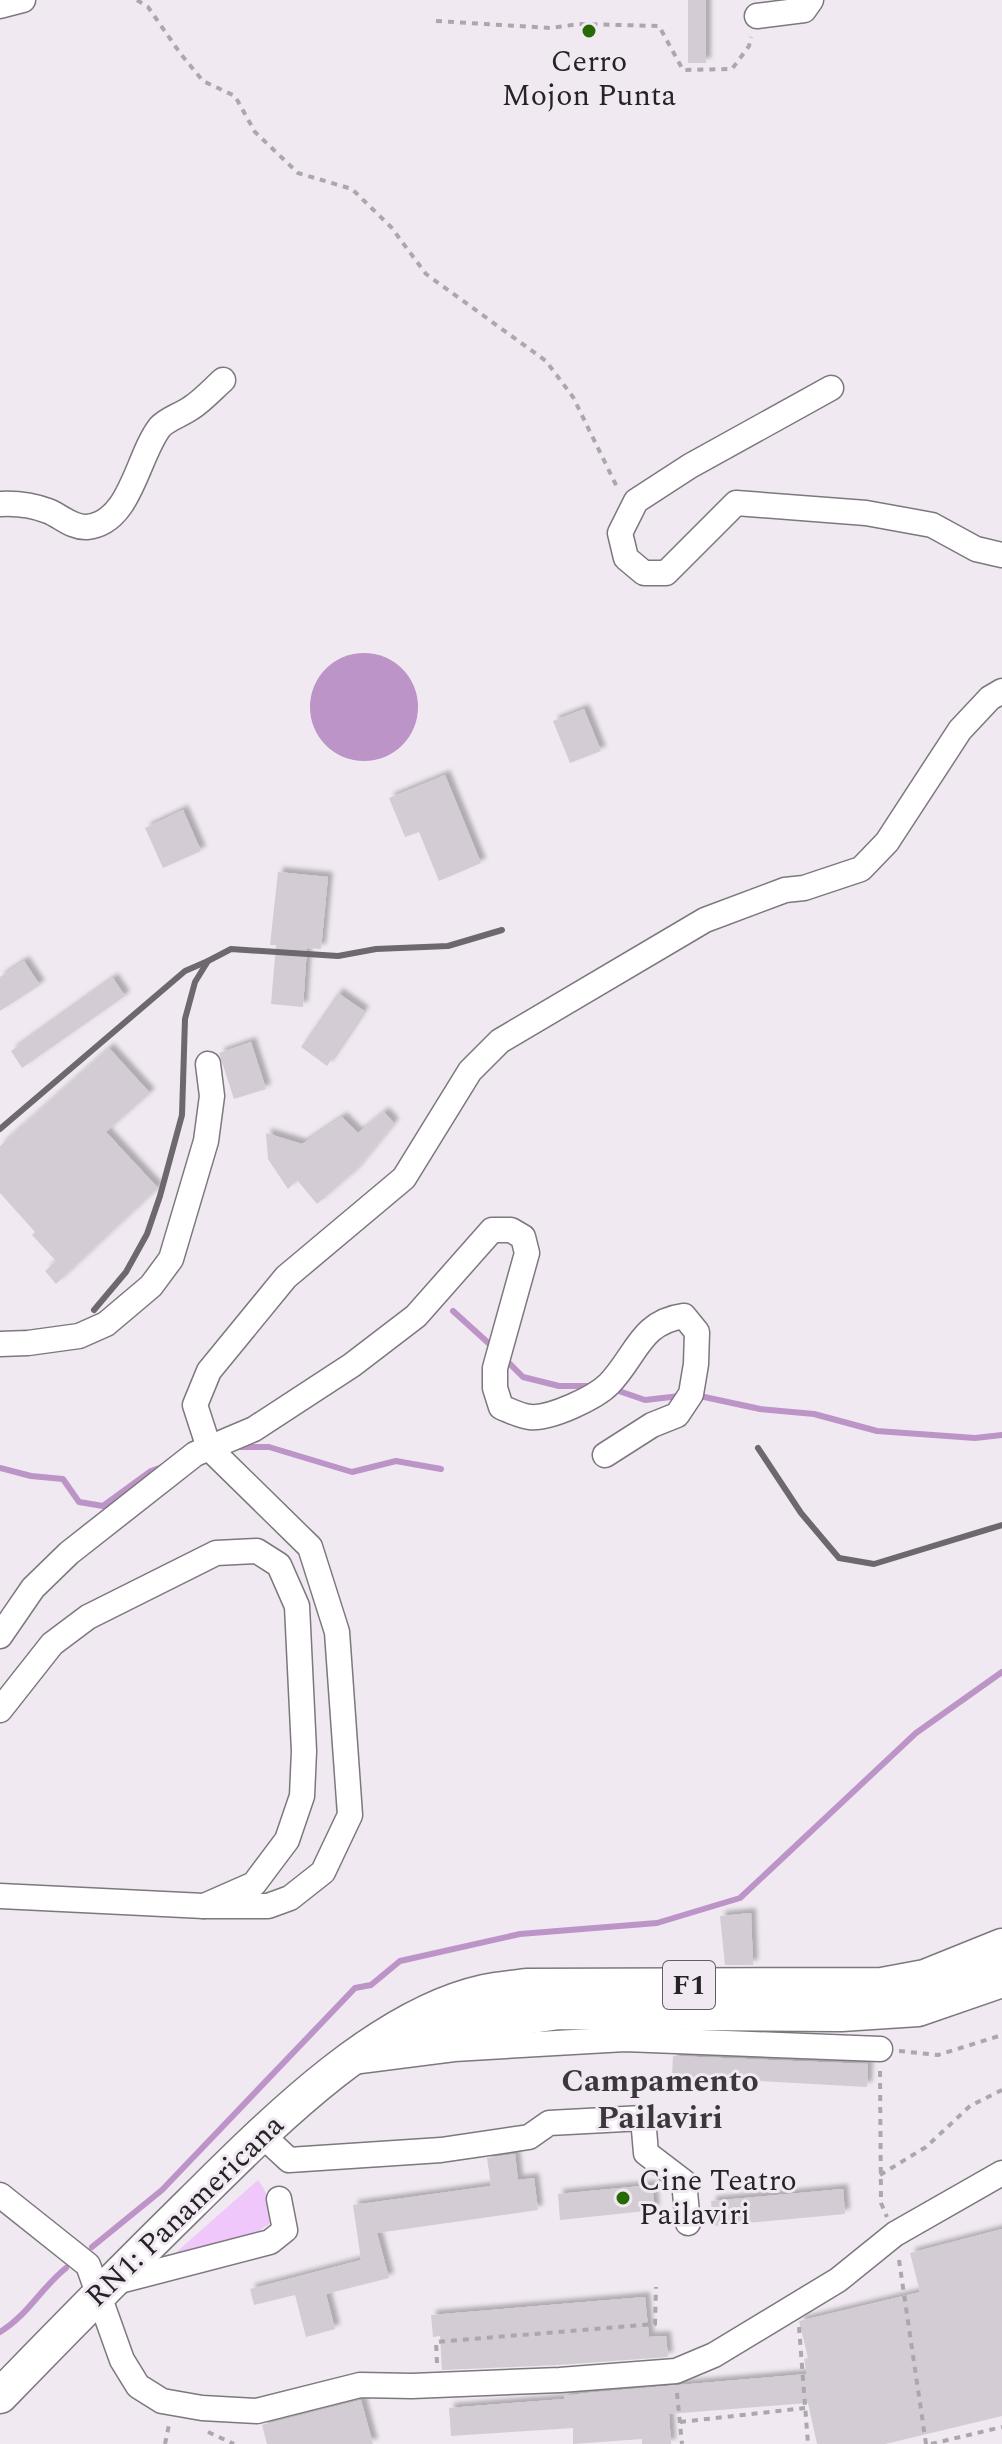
<svg xmlns="http://www.w3.org/2000/svg" width="1002" height="2444" viewBox="0 0 1002 2444" font-family="Spectral,serif">
<style>
.green{fill:#efc7fa}
.water{fill:#bc94c7}
.lines{fill:none;stroke-linecap:round;stroke-linejoin:round}
.stream{stroke:#bc94c7;stroke-width:6}
.building{fill:#d3ccd4;filter:url(#shadow)}
.minor-casing{stroke:#7d777e;stroke-width:27}
.highway-casing{stroke:#7d777e;stroke-width:37}
.path{stroke:#aca7ad;stroke-width:4;stroke-dasharray:6 6;stroke-linecap:butt}
.minor{stroke:#fff;stroke-width:24}
.highway{stroke:#fff;stroke-width:34}
.rail{stroke:#6c686d;stroke-width:6}
.poi-dot{fill:#256a03;stroke:#f0e9f1;stroke-width:3}
.labels{text-anchor:middle;dominant-baseline:central;stroke-width:6;stroke-linejoin:round;paint-order:stroke}
.shield{fill:#f0e9f1;stroke:#625e63;stroke-width:2}
.shield-label{font-size:28px;font-weight:bold;fill:#252326}
.poi-label{font-size:30px;fill:#252326;stroke:#f0e9f1}
.street-label{font-size:30px;fill:#252326;stroke:#f0e9f1}
.neighbourhood-label{font-size:32px;font-weight:bold;fill:#3c373d;stroke:#f0e9f1}
</style>
<defs>
<filter id="shadow"><feDropShadow dx="5" dy="-5" stdDeviation="2" flood-color="#0004"/></filter>
</defs>
<rect width="100%" height="100%" fill="#f0e9f1"/>
<path class="green" d="M 258,2180 C 268,2192 271,2208 269,2224 L 257,2232 L 172,2256 Z"/>
<circle class="water" cx="364" cy="707" r="54"/>
<g class="lines">
<g class="stream">
<polyline points="453,1311 495,1349"/>
<polyline points="503,1357 523,1377 559,1386 591,1386"/>
<polyline points="613,1389 645,1400 680,1396"/>
<polyline points="695,1395 760,1409 814,1414 877,1431 975,1438 1002,1435"/>
<polyline points="237,1447 269,1447 352,1472 396,1461 441,1469"/>
<polyline points="0,1468 31,1476 63,1479 79,1502 103,1506 151,1471 162,1467"/>
<polyline points="92,2247 162,2190 355,1988 371,1985 400,1961 520,1934 657,1923 740,1898 916,1733 1002,1672"/>
<path d="M 0,2332 C 27,2316 41,2288 66,2268"/>
</g>
</g>
<g class="building">
<rect x="688" y="0" width="18" height="63"/>
<polygon points="584,709 601,751 570,763 553,721"/>
<polygon points="445,775 481,863 439,881 419,832 405,837 389,798"/>
<polygon points="183,810 201,851 163,868 145,828"/>
<polygon points="278,872 328,877 321,949 307,948 303,1007 271,1004 276,945 270,945"/>
<polygon points="24,961 40,985 0,1011 0,977"/>
<polygon points="113,978 125,996 22,1068 11,1051"/>
<polygon points="338,993 364,1011 327,1066 301,1047"/>
<polygon points="251,1042 266,1089 234,1099 219,1053"/>
<polygon points="109,1048 150,1093 106,1132 158,1188 56,1284 45,1271 56,1261 32,1235 35,1232 0,1193 0,1146"/>
<polygon points="384,1112 394,1123 354,1172 317,1204 297,1180 288,1189 268,1159 266,1133 302,1144 342,1117 358,1133"/>
<polygon points="751,1913 753,1965 725,1965 720,1916"/>
<polygon points="673,2056 868,2064 867,2087 672,2076"/>
<polygon points="515,2154 518,2180 534,2178 538,2210 377,2233 389,2278 326,2294 335,2329 306,2337 295,2295 254,2305 250,2289 361,2260 353,2205 491,2186 487,2158"/>
<polygon points="652,2185 655,2210 560,2220 558,2194"/>
<polygon points="843,2189 845,2214 713,2226 711,2201"/>
<polygon points="1002,2229 1002,2416 885,2444 817,2444 808,2403 669,2414 671,2444 642,2444 642,2439 573,2444 573,2428 451,2436 449,2408 565,2399 564,2396 587,2393 807,2374 804,2359 808,2358 799,2321 920,2292 910,2253"/>
<polygon points="645,2297 649,2337 666,2336 668,2357 558,2365 442,2370 440,2336 433,2337 431,2315"/>
<polygon points="361,2400 373,2444 267,2444 262,2425"/>
</g>
<g class="lines">
<defs>
<g id="minor">
<polyline points="0,6 23,0"/>
<polyline points="757,16 804,10 811,0"/>
<polyline points="831,388 690,466 636,501 620,533 626,558 644,573 666,573 736,503 866,513 932,525 976,549 1002,555"/>
<path d="M 0,504 C 17,503 32,505 48,511 C 61,516 72,528 87,527 C 131,523 137,456 160,427 C 167,419 181,415 191,408 C 202,401 213,389 223,380"/>
<polyline points="0,1344 28,1343 79,1336 106,1324 151,1286 171,1259 206,1141 212,1096 208,1064"/>
<path d="M 0,1636 L 33,1588 L 69,1553 L 195,1454 L 254,1429 L 352,1365 L 416,1316 L 492,1230 L 511,1230 L 523,1237 L 527,1253 L 495,1368 L 495,1388 L 501,1407 C 511,1411 520,1416 530,1417 C 550,1419 595,1398 609,1384 C 637,1355 640,1322 684,1316 L 697,1332 L 696,1364 L 691,1394 L 677,1415 L 652,1425 L 605,1455"/>
<polyline points="0,1710 52,1644 88,1617 216,1553 257,1551 279,1565 297,1606 304,1751 302,1796 287,1840 254,1884 204,1906 0,1896"/>
<polyline points="204,1906 268,1906 290,1898 323,1872 350,1815 337,1632 310,1547 209,1448 195,1405 209,1371 286,1277 404,1178 470,1071 500,1041 705,920 785,890 804,888 861,869 887,842 960,730 990,698 1002,691"/>
<polyline points="352,2062 454,2049 625,2039 880,2049"/>
<polyline points="261,2134 289,2160 441,2150 529,2137 549,2123 643,2118 646,2153 684,2182 688,2223"/>
<polyline points="0,2195 88,2265 122,2360 138,2386 162,2401 202,2408 257,2411 360,2385 412,2386 560,2380 676,2371 714,2355 838,2280 895,2234 1002,2173"/>
<polyline points="112,2283 270,2242 285,2230 279,2199"/>
</g>
<g id="highway">
<polyline points="413,2033 559,2012 841,2014 918,2009 1002,1980"/>
<path d="M 0,2396 C 63,2331 127,2266 192,2202 C 268,2127 376,2016 484,1992 C 497,1989 512,1988 526,1986 L 882,1985 L 925,1977 L 1002,1946"/>
</g>
</defs>
<use href="#minor" class="minor-casing"/>
<use href="#highway" class="highway-casing"/>
<g class="path">
<polyline points="137,0 148,7 180,53 203,81 235,96 255,132 298,173 352,189 391,227 426,274 546,361 573,397 618,489"/>
<polyline points="436,21 551,28 579,24 659,26 683,70 732,69 749,46 751,37"/>
<polyline points="899,2051 938,2055 1002,2035"/>
<polyline points="880,2071 881,2203 887,2217"/>
<polyline points="880,2175 926,2147 970,2106 1002,2090"/>
<polyline points="899,2260 926,2444"/>
<polyline points="799,2327 808,2444"/>
<polyline points="437,2363 436,2342 655,2324 656,2287"/>
<polyline points="677,2393 682,2444"/>
<polyline points="680,2422 805,2408"/>
<polyline points="208,2432 234,2444"/>
<polyline points="165,2444 169,2425"/>
<polyline points="931,2444 1002,2427"/>
</g>
<use href="#minor" class="minor"/>
<use href="#highway" class="highway"/>
<g class="rail">
<polyline points="0,1129 185,971 208,961"/>
<polyline points="94,1310 126,1272 147,1234 160,1196 182,1115 185,1019 195,982 208,961 231,949 338,956 376,949 448,946 502,930"/>
<polyline points="758,1448 801,1513 839,1558 874,1564 1002,1525"/>
</g>
</g>
<g class="poi-dot">
<circle cx="589" cy="31" r="8"/>
<circle cx="623" cy="2198" r="8"/>
</g>
<g class="labels">
<rect class="shield" x="663" y="1961" width="52" height="48" rx="6"/>
<g class="shield-label">
<text x="689" y="1985">F1</text>
</g>
<g class="poi-label">
<text x="589" y="62">Cerro<tspan x="589" dy="34">Mojon Punta</tspan></text>
<text x="639" y="2181" text-anchor="start">Cine Teatro<tspan x="639" dy="34">Pailaviri</tspan></text>
</g>
<g class="street-label">
<text transform="translate(185 2211) rotate(-44)">RN1: Panamericana</text>
</g>
<g class="neighbourhood-label">
<text x="660" y="2081">Campamento<tspan x="660" dy="37">Pailaviri</tspan></text>
</g>
</g>
</svg>
